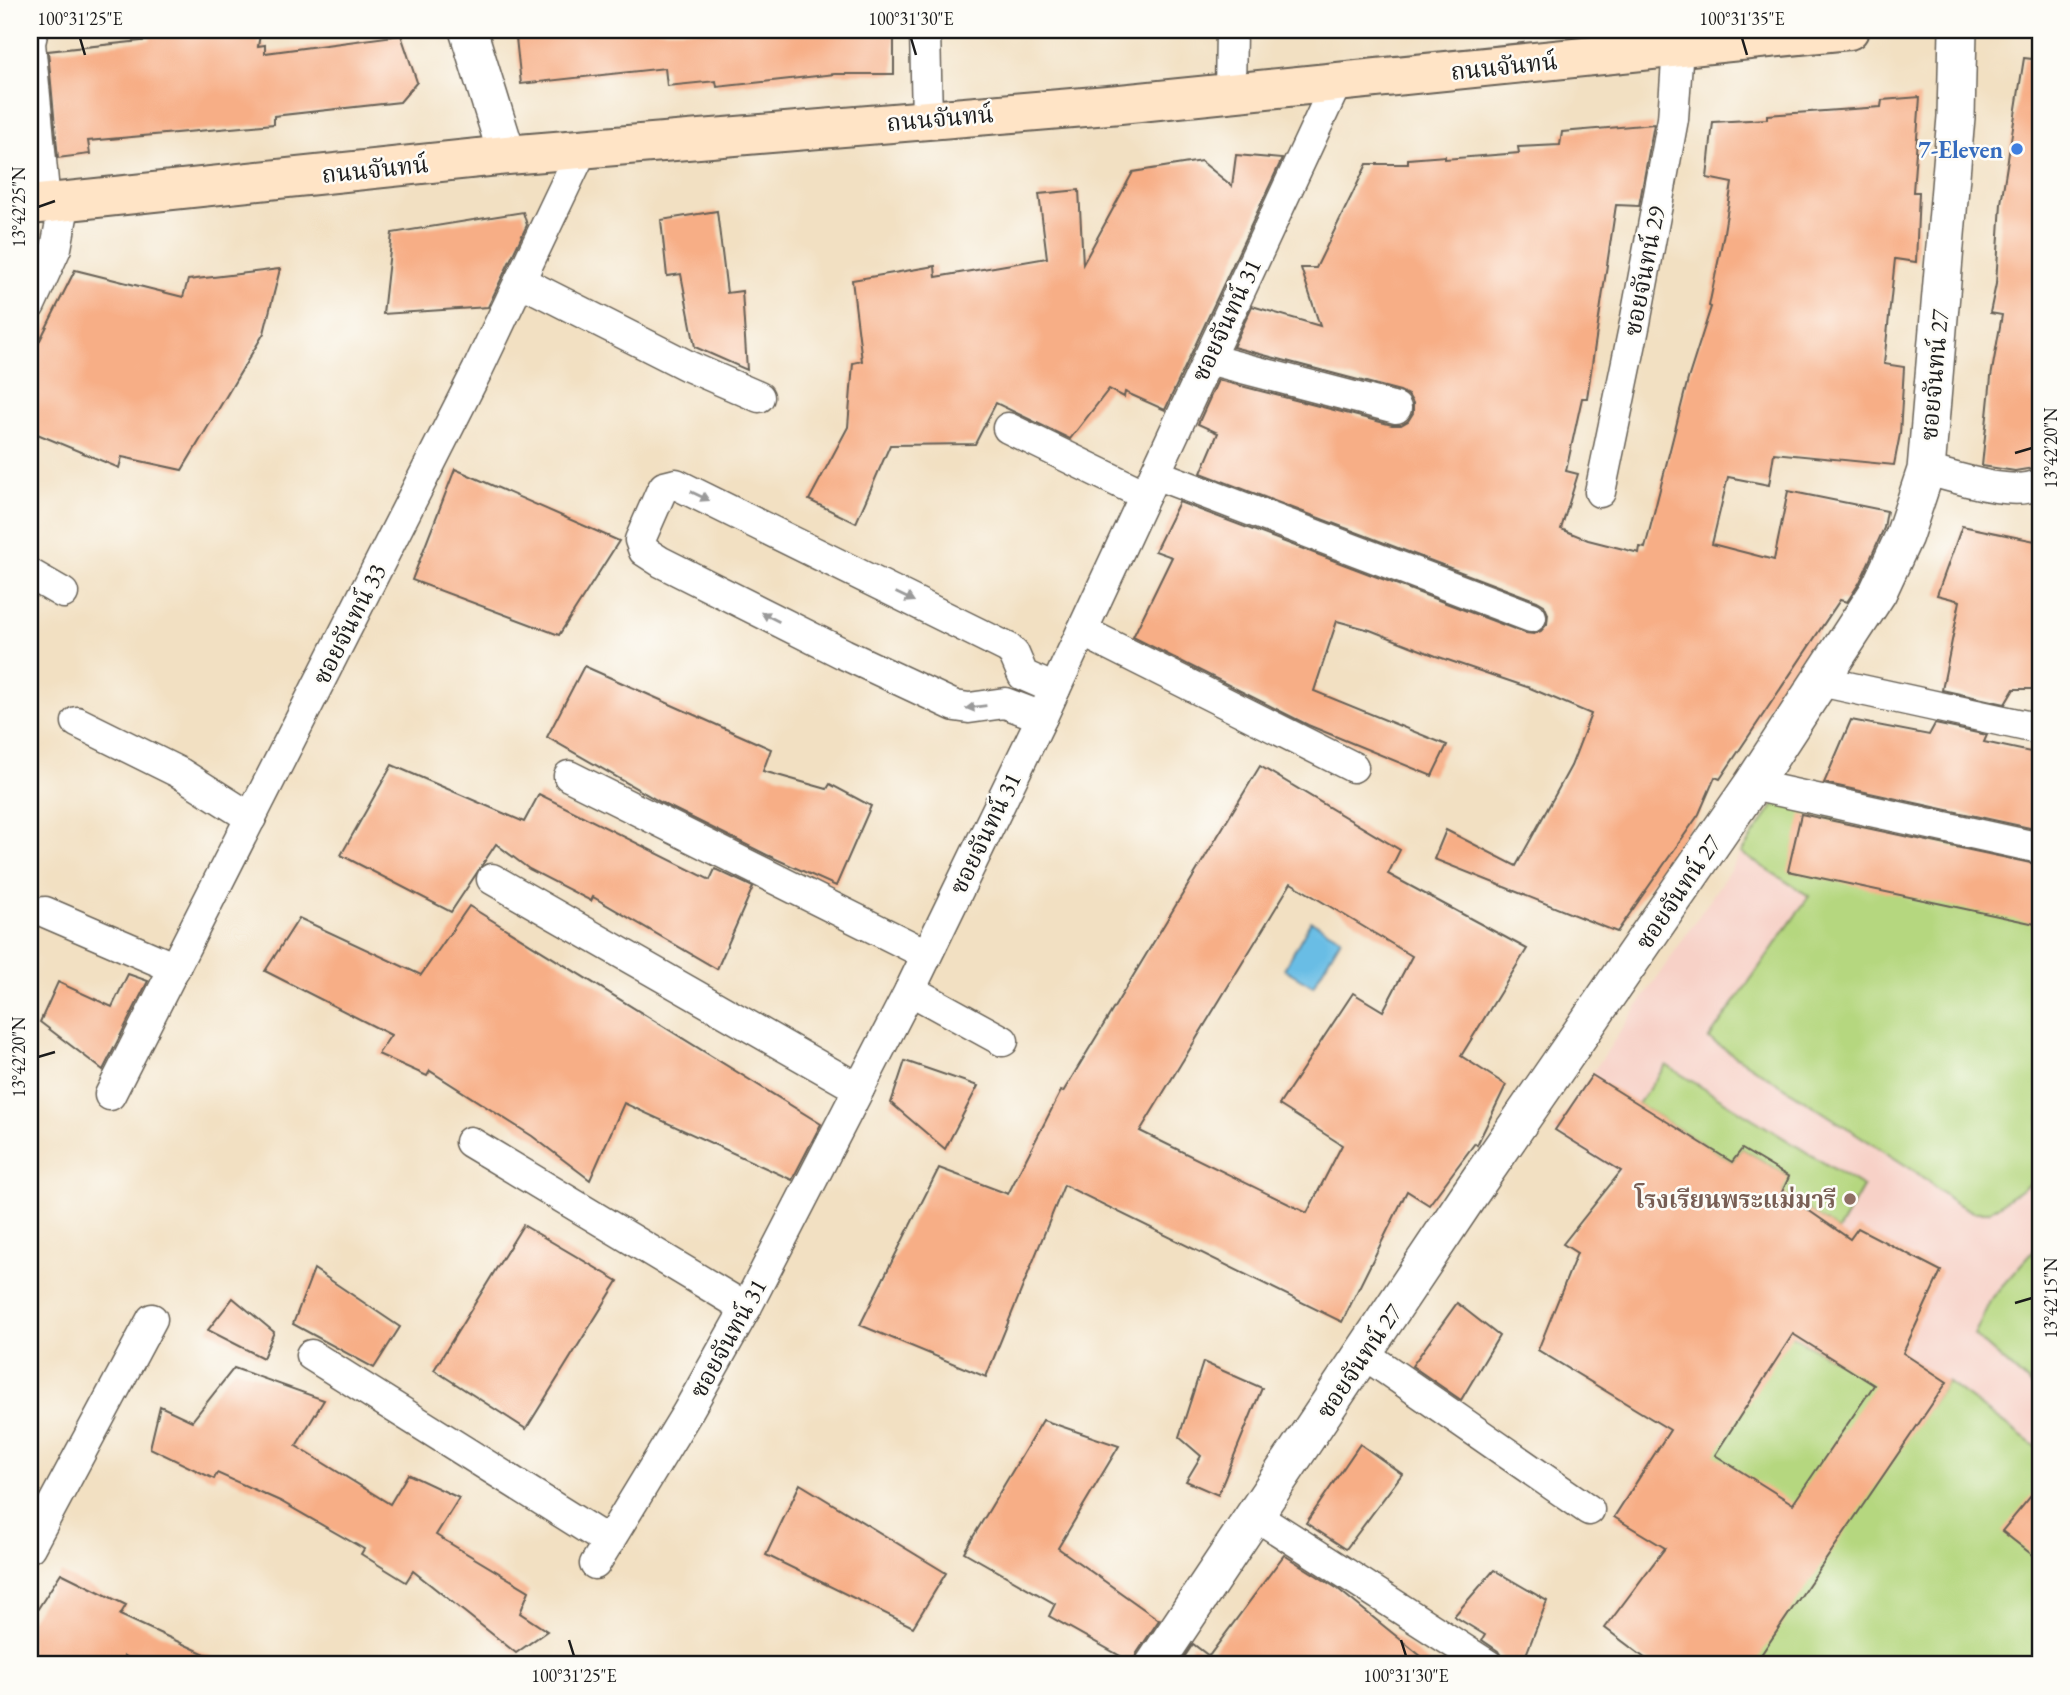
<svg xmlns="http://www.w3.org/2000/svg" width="2070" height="1695" viewBox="0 0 2070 1695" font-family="'EB Garamond','Noto Serif Thai',serif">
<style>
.built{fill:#f7d1c7}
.green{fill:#b5d77f;stroke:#687a4e;stroke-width:2}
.water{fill:#69bde5;stroke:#426c80;stroke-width:2}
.building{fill:#f7ae86;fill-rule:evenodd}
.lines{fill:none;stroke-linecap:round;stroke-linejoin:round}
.minor-casing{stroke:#676156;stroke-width:33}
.tertiary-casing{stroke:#676156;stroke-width:40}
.secondary-casing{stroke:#676156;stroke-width:42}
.minor{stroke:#fff;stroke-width:30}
.tertiary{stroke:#fff;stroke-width:37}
.secondary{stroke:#ffe4c6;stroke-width:38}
.oneway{fill:#999}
.ticks{fill:none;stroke:#1c1c1c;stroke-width:2.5}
.shop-dot{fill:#3f7fe0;stroke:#fdfcf7;stroke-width:2.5}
.education-dot{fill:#8d6e63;stroke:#fdfcf7;stroke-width:2.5}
.labels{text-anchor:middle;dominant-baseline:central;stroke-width:5;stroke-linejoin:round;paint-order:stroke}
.street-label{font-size:24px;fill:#1c1c1c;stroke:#fdfcf7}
.shop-label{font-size:24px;font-weight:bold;fill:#366cbe;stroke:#fdfcf7;text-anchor:end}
.education-label{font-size:24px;font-weight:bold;fill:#785e54;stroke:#fdfcf7;text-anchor:end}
.neatline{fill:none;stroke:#1c1c1c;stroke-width:2.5}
.ticks-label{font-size:18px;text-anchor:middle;fill:#1c1c1c}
</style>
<rect width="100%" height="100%" fill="#fdfcf7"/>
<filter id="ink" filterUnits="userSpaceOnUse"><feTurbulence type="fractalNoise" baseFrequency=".0143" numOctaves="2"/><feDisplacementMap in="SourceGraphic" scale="14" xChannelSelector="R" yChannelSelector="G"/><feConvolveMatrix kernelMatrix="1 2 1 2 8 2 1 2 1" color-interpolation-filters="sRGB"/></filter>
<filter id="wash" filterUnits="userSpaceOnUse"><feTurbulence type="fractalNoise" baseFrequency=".00686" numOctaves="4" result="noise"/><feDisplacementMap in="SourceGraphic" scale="28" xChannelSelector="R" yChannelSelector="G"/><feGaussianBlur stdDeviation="1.57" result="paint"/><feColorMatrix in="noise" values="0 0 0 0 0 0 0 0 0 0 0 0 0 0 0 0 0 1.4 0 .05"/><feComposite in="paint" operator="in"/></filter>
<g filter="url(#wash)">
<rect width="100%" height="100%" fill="#f2e0c2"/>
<polygon class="built" points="1780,796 2040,854 2040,1665 1675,1665 1724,1591 1613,1517 1768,1268 1553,1131"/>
<g class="green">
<polygon points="1780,796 2040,854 2040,1177 1988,1212 1973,1212 1952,1201 1916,1172 1709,1039 1809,896 1741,853"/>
<polygon points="1666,1065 1863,1187 1838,1231 1782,1192 1788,1176 1742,1149 1732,1162 1638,1104"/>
<polygon points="2040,1243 2040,1393 1974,1335 1992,1297"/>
<polygon points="1779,1329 1885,1388 1742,1604 1647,1518"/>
<polygon points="1947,1382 2040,1450 2040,1665 1744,1665"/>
</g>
<polygon class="water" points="1311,921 1341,938 1313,986 1284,969"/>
<g id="blocks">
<g class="building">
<polygon points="152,30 261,30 258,46 265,45 265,53 401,35 417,82 400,102 274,116 274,124 88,141 90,154 58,158 48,51 150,40"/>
<polygon points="591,30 819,30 819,32 894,33 894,74 835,74 717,87 716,81 667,86 665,68 521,84 516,38"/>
<polygon points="2024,58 2040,60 2040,467 2015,471 1982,466 1991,377 2002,315 1990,313 1996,284 2001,203"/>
<polygon points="1920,97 1913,192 1919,192 1916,262 1895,259 1884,364 1904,367 1900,434 1894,465 1774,453 1769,485 1728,477 1712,544 1774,560 1788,491 1887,511 1884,528 1860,582 1847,602 1840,600 1720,779 1715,777 1699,814 1617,932 1434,859 1446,830 1516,866 1571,766 1591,714 1530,688 1436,656 1370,630 1337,621 1314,691 1447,745 1432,776 1308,725 1133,637 1172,557 1155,551 1179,502 1525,633 1534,634 1541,631 1547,624 1548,614 1544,605 1537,601 1201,473 1218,433 1198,424 1218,380 1392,425 1401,425 1408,421 1413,413 1413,403 1408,395 1400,391 1233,347 1252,306 1320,326 1301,268 1316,268 1367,164 1408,164 1408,159 1445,156 1445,159 1519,153 1518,147 1560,145 1562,132 1654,124 1639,206 1616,205 1587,398 1582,398 1566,471 1578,474 1561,529 1588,540 1639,553 1640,547 1645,548 1688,379 1711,307 1709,306 1723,238 1732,183 1707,178 1713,122 1767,119 1767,115 1881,107 1882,100"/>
<polygon points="1236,155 1282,159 1165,410 1125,392 1124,397 1109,389 1070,439 996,403 975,444 890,445 856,523 809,500 848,427 853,363 862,361 852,280 935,266 936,277 1047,258 1039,194 1079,190 1083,264 1133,172 1201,161 1232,186"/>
<polygon points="717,211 727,293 742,291 747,370 695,347 681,274 667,276 661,220"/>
<polygon points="523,212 527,225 488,307 383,314 392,233"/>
<polygon points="280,269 264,333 182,470 122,457 119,468 30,431 30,360 75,270 183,297 188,280"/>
<polygon points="455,469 619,541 559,635 412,580"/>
<polygon points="1962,526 2040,542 2040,689 2014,689 2005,704 1942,690 1960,601 1937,595"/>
<polygon points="584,666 771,749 763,771 827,789 830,784 871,806 836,886 767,855 662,803 547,737"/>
<polygon points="1851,720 1929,735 1935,724 1987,735 1984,742 2040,754 2039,830 1824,783"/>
<polygon points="392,765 524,822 539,794 710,880 715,869 753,887 717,969 593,897 591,901 529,869 496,844 451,912 341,855"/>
<path d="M 1260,766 L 1400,850 L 1388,874 L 1527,949 L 1461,1056 L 1506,1085 L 1477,1145 L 1475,1143 L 1429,1205 L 1407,1191 L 1342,1322 L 1064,1185 L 986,1377 L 860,1325 L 939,1168 L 1008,1194 L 1061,1091 L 1063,1092 ZM 1291,883 L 1412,956 L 1383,1011 L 1353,993 L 1279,1105 L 1342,1145 L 1307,1213 L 1140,1131 Z"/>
<polygon points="1801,814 2040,865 2040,925 1788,871"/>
<polygon points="469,906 821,1124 792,1180 624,1103 590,1180 532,1136 430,1071 427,1076 378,1054 391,1035 265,971 299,918 421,975"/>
<polygon points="128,974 148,981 103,1070 40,1022 58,982 112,1007"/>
<polygon points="905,1061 978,1086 945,1149 891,1103"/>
<path d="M 1592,1075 L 1732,1162 L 1742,1149 L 1789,1177 L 1782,1192 L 1850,1239 L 1858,1228 L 1941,1271 L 1903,1353 L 1947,1382 L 1754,1665 L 1654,1665 L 1605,1628 L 1665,1548 L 1614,1517 L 1670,1430 L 1538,1350 L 1577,1253 L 1563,1244 L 1621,1171 L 1555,1130 ZM 1793,1334 L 1874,1385 L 1793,1504 L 1715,1455 Z"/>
<polygon points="523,1225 618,1281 526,1429 434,1370"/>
<polygon points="314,1269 400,1327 374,1368 293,1324"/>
<polygon points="233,1298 274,1332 263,1358 208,1330"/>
<polygon points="1457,1303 1499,1336 1461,1400 1412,1366"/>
<polygon points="1203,1362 1262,1388 1218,1495 1186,1481 1201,1456 1179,1437"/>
<polygon points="234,1368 324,1400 296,1446 390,1504 408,1474 459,1498 436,1535 529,1591 520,1613 547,1631 516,1653 413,1571 406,1582 361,1554 364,1549 280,1501 217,1473 214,1479 150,1448 160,1406 192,1421"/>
<polygon points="1043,1420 1119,1446 1058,1548 1159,1620 1137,1653 1133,1663 1049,1616 1055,1604 964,1552"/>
<polygon points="1360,1444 1402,1474 1346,1549 1306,1523"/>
<polygon points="800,1484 946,1573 913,1627 766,1555"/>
<polygon points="2040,1485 2040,1561 2002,1531"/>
<polygon points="1284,1555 1338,1589 1432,1665 1179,1665 1193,1644 1209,1656"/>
<polygon points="1494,1570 1547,1601 1522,1665 1513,1665 1504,1661 1498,1651 1482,1640 1485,1635 1454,1616"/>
<polygon points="61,1573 126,1605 120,1615 229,1665 142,1665 124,1656 118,1665 30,1665 30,1621"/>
</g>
</g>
</g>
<g filter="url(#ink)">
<use href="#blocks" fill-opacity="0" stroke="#676156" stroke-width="2"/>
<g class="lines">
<defs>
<g id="minor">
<polyline points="33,30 30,43 45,203"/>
<polyline points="925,30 927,119"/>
<polyline points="1230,92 1231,30"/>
<polyline points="520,281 688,366 759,397"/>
<polyline points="30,305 56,248 65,201"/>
<polyline points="1208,359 1396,408"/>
<polyline points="1008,428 1145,495"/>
<path d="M 1926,470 C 1956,477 2013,498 2040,484"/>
<polyline points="1155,474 1531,617"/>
<polyline points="1600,492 1635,323 1673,119 1678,47"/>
<polyline points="30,574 63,593"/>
<polyline points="1082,631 1353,767"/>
<polyline points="1820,681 2040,729"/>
<polyline points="1042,717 1005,703 969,708 955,706 844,654 661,562 644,551 640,540 661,492 664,487 676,484 1008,648 1014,654 1023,675 1055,689"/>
<polyline points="77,722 180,773 251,818"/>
<polyline points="569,776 926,954"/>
<polyline points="1752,785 2040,848"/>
<polyline points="492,879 859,1089"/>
<polyline points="45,912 175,968"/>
<polyline points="910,990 1003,1041"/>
<polyline points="110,1095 477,371 582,150"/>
<polyline points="470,1142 746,1308"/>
<polyline points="1364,1354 1589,1510"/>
<polyline points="311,1355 609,1542"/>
<polyline points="1255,1515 1488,1665"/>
<polyline points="30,1547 152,1319"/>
<polyline points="595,1564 687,1413 746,1308 910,990 1042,717 1337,82"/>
</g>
<g id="tertiary">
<polyline points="468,30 507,155"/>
<polyline points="1154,1665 1469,1195 1752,785 1878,592 1904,536 1926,470 1956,117 1958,30"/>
</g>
<polyline id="secondary" points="30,205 507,155 1120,104 1849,30"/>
</defs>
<use href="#minor" class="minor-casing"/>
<use href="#tertiary" class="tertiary-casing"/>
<use href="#secondary" class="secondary-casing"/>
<use href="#minor" class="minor"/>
<use href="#tertiary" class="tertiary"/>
<use href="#secondary" class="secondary"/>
</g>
<defs><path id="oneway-solid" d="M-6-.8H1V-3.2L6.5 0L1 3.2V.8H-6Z" transform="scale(1.75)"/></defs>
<g class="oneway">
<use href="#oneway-solid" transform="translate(700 496) rotate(26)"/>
<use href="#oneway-solid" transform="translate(905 597) rotate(26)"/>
<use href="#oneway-solid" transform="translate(770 617) rotate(-153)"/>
<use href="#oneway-solid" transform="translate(976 707) rotate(173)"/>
</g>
</g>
<path class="ticks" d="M 80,38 L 85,55M 911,38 L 916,55M 1742,38 L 1747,55M 38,207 L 55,201M 2015,453 L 2032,448M 38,1057 L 55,1052M 2015,1303 L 2032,1298M 569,1640 L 574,1656M 1401,1640 L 1406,1656"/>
<circle class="shop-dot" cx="2017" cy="149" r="7"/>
<circle class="education-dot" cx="1850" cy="1199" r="7"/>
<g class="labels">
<g class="street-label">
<text transform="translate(1504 66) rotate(-6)">ถนนจันทน์</text>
<text transform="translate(940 118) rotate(-5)">ถนนจันทน์</text>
<text transform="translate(375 169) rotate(-6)">ถนนจันทน์</text>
<text transform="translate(1644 271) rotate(-79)">ซอยจันทน์ 29</text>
<text transform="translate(1226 320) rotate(-65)">ซอยจันทน์ 31</text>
<text transform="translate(1934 375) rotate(-85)">ซอยจันทน์ 27</text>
<text transform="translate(349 624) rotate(-63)">ซอยจันทน์ 33</text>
<text transform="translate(985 833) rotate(-64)">ซอยจันทน์ 31</text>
<text transform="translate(1678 892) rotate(-56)">ซอยจันทน์ 27</text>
<text transform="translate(728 1338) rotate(-61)">ซอยจันทน์ 31</text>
<text transform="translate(1359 1361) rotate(-56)">ซอยจันทน์ 27</text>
</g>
<g class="shop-label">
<text x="2003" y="149">7-Eleven</text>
</g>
<g class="education-label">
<text x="1836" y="1199">โรงเรียนพระแม่มารี</text>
</g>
</g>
<rect width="2070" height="1695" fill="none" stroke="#fdfcf7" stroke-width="77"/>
<rect x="38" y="38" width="1994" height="1618" class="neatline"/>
<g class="ticks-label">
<text x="80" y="25">100°31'25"E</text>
<text x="911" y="25">100°31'30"E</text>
<text x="1742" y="25">100°31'35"E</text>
<text transform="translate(19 207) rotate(-90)" y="6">13°42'25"N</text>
<text transform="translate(2051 448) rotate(-90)" y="6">13°42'20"N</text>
<text transform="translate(19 1057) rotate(-90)" y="6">13°42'20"N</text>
<text transform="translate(2051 1298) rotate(-90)" y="6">13°42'15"N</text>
<text x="574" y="1682">100°31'25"E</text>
<text x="1406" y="1682">100°31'30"E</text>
</g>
</svg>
